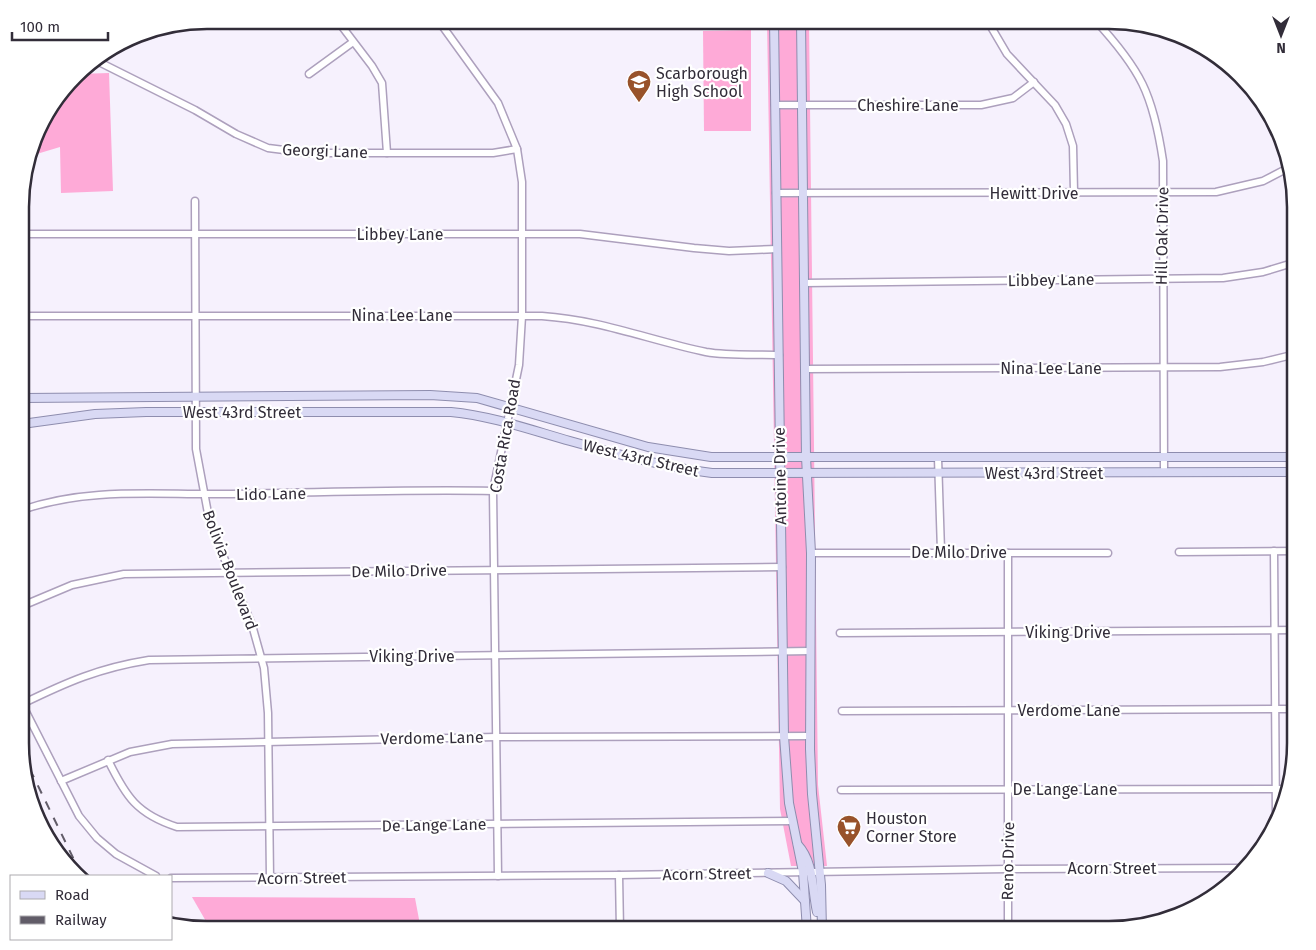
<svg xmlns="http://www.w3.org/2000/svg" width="1316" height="950" viewBox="0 0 1316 950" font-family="'Fira Sans',sans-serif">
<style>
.green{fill:#feaad7}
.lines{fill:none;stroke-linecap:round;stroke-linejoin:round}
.minor-casing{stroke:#ada0bd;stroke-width:9}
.major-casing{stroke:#8e8dae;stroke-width:10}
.minor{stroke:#fff;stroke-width:6}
.major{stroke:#d9d9f4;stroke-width:8}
.rail{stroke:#615c68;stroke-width:2;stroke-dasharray:9 9;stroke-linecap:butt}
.labels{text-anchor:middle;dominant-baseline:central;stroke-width:4.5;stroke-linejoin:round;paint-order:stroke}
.poi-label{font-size:16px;fill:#322d39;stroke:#fff;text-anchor:start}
.street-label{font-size:16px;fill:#322d39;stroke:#fff}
.rim{fill:none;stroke:#322d39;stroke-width:2.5}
</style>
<rect width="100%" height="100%" fill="#f6f1fd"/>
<g class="green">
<polygon points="767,20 809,20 818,785 827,866 791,866 780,809"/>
<polygon points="751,30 751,131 704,131 703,31"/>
<polygon points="109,73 113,191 61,193 60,147 30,156 39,124 78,74"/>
<polygon points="192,897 415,898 421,930 211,930"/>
</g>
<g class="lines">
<defs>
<g id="minor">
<polyline points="337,20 372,66 382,83 387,153"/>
<polyline points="438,20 498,103 517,149 522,182 522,316 519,365 493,491 498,876"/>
<polyline points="987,20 1007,54 1055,105 1066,124 1073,146 1074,192"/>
<path d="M 1095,20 C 1141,70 1153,94 1163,161 L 1164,472"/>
<polyline points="95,60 195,110 236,134 268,148 308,153 493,153 517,149"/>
<polyline points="309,74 353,42"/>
<polyline points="775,105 981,105 1013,98 1034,82"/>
<polyline points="776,193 1216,192 1263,181 1288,168"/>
<polyline points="195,201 196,449 210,524 252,625 264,668 268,713 270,878"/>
<polyline points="22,234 580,234 694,248 729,251 777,249"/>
<polyline points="804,283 1223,278 1263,272 1296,262"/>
<path d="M 22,316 L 542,316 C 601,320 649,340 706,352 C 729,356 755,354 779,355"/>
<polyline points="805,369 1220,367 1263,362 1296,354"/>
<polyline points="938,458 941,551"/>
<path d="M 22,510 C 87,487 156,495 224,494 C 314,493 404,489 493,491"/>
<polyline points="1274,551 1276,821"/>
<polyline points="1179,552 1296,551"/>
<polyline points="811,553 1108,553"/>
<polyline points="22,606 72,585 124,574 782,567"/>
<polyline points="840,633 1296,630"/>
<path d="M 22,704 C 67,682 99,668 149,660 L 810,651"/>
<polyline points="22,704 79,816 97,838 116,854 156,876"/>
<polyline points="842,711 1296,709"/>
<path d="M 108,760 C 126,797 137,814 177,827 L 793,821"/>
<polyline points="61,781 130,752 172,744 496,737 810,736"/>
<polyline points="841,790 1289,789"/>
<polyline points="619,875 620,930"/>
<polyline points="171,878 619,875 1008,869 1243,868"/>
<polyline points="1008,930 1008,553"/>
</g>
<g id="major">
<polyline points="774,20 784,736 789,803 803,872 807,930"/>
<polyline points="801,20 806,457 811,553 810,749 812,794 821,885 822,930"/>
<polyline points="22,398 430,395 477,398 648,447 711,457 1296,457"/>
<path d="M 22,424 L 95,414 L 146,412 L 451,412 C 492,416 531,430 570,441 C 617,454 664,467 712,473 L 1296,472"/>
<path d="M 798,845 C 814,862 812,890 817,912"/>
<polyline points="768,873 786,881 805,901"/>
</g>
</defs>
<use href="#minor" class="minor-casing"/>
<use href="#major" class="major-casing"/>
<use href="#minor" class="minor"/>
<use href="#major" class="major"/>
<polyline class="rail" points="22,753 82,876"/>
</g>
<defs>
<symbol id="school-pin" viewBox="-11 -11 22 30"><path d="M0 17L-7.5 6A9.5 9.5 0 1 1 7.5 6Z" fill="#98522a" stroke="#fff"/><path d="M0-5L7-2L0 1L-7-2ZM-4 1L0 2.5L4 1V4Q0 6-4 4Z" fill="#fff"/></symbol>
<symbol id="supermarket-pin" viewBox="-11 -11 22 30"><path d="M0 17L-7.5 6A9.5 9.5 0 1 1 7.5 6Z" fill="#98522a" stroke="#fff"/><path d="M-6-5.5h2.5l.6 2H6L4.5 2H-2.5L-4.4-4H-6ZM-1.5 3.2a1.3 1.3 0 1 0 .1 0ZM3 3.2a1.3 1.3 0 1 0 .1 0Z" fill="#fff"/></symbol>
</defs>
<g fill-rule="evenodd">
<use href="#school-pin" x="625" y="68" width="28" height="38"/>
<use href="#supermarket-pin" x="835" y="813" width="28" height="38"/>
</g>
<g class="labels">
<g class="poi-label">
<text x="656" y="73">Scarborough<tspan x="656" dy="18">High School</tspan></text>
<text x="866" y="818">Houston<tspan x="866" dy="18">Corner Store</tspan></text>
</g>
<g class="street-label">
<text x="908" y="105">Cheshire Lane</text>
<text transform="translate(325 151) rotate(2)">Georgi Lane</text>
<text x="1034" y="193">Hewitt Drive</text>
<text x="400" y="234">Libbey Lane</text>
<text transform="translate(1162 236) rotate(-89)">Hill Oak Drive</text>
<text transform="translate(1051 280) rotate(-1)">Libbey Lane</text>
<text x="402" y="315">Nina Lee Lane</text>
<text x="1051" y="368">Nina Lee Lane</text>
<text x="242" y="412">West 43rd Street</text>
<text transform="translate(505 436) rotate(-80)">Costa Rica Road</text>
<text transform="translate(641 458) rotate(13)">West 43rd Street</text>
<text x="1044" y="473">West 43rd Street</text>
<text transform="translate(780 476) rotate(-91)">Antoine Drive</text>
<text transform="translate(271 494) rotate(-1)">Lido Lane</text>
<text x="959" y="552">De Milo Drive</text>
<text transform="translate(230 570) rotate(69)">Bolivia Boulevard</text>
<text transform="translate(399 571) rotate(-1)">De Milo Drive</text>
<text x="1068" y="632">Viking Drive</text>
<text x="412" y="656">Viking Drive</text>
<text x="1069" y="710">Verdome Lane</text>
<text transform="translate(432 738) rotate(-1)">Verdome Lane</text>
<text x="1065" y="789">De Lange Lane</text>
<text transform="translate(434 825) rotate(-1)">De Lange Lane</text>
<text transform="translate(1008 861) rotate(-89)">Reno Drive</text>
<text x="1112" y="868">Acorn Street</text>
<text transform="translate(707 874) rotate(-1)">Acorn Street</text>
<text transform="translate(302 878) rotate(-1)">Acorn Street</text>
</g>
</g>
<path d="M0 0H1316V950H0ZM207 29H1109A178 178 0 0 1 1287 207V743A178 178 0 0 1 1109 921H207A178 178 0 0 1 29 743V207A178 178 0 0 1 207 29Z" fill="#fff" fill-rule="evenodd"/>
<path class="rim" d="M207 29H1109A178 178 0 0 1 1287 207V743A178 178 0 0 1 1109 921H207A178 178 0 0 1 29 743V207A178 178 0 0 1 207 29Z"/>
<rect x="10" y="875" width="162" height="65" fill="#ffffff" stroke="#adabb0"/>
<rect x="20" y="891" width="25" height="8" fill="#d9d9f4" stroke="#adabb0"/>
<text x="55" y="900" font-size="15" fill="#322d39">Road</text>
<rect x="20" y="916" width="25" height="8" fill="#615c68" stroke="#adabb0"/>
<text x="55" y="925" font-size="15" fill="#322d39">Railway</text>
<g transform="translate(1281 35) rotate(180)" stroke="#ffffff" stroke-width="4" paint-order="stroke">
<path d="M0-4L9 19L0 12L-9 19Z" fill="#322d39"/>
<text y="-8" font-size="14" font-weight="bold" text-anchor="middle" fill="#322d39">N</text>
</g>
<path d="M12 32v8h96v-8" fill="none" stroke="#322d39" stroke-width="2.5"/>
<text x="20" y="32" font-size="15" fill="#322d39" stroke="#ffffff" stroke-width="4" paint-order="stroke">100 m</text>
</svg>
